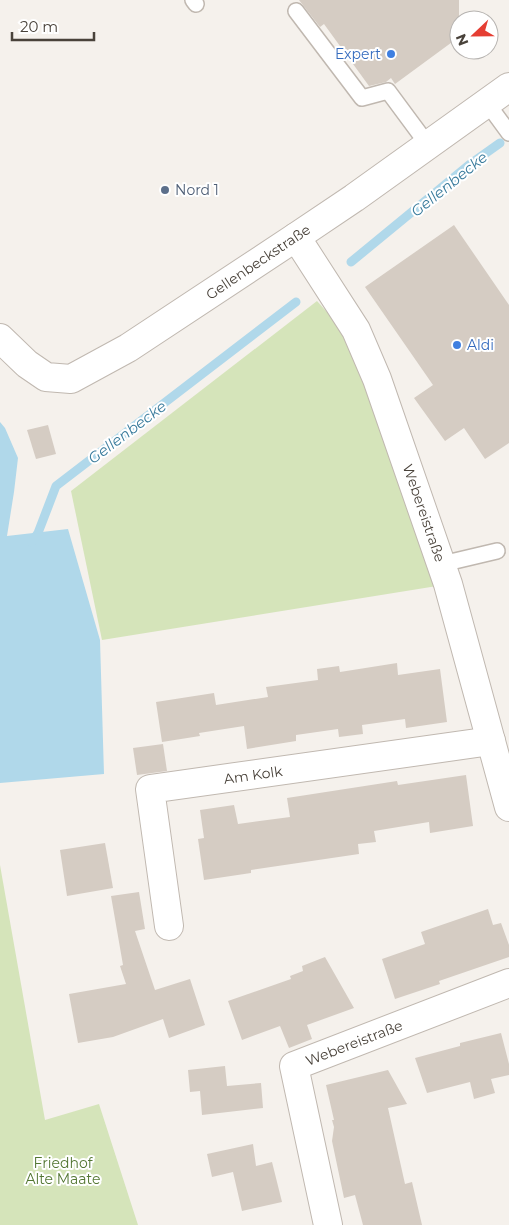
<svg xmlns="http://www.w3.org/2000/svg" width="509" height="1225" viewBox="0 0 509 1225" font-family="Montserrat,sans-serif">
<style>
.green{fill:#d5e4ba}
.water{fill:#b0d8ea}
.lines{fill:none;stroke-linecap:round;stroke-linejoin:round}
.stream{stroke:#b0d8ea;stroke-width:9}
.building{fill:#d5ccc3}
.service-casing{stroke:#c0b8b0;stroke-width:18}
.minor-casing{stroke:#c0b8b0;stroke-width:30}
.service{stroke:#fff;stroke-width:15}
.minor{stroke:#fff;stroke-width:28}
.shop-dot{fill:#3f7fe0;stroke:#fff;stroke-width:2}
.service-dot{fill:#5c6f8a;stroke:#fff;stroke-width:2}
.labels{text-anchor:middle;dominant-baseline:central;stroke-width:4;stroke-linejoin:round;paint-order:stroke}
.shop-label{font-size:14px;fill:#366cbe;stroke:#fff;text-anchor:end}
.service-label{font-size:14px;fill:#4e5e75;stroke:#fff;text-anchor:start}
.street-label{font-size:14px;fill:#49423a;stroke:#fff}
.park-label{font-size:14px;fill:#527632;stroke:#fff}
.water-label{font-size:15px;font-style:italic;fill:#397b9c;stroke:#fff}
</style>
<rect width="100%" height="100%" fill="#f5f1ec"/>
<g class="green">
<polygon points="317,301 355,343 437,586 102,640 71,491"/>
<polygon points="0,865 45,1120 99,1104 138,1225 0,1225"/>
</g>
<polygon class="water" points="0,422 5,428 18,458 14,492 7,536 68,529 100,640 104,774 0,783"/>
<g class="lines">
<g class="stream">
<polyline points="351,262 469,165 500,143"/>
<polyline points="32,542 38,533 56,486 296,302"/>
</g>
</g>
<g class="building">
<polygon points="299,0 459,0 459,37 395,84 391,78 386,82 369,86 324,24 320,27"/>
<polygon points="454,225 509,305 509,443 485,459 464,428 445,441 414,398 433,385 365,287"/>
<polygon points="48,425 56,454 36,459 27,430"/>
<polygon points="397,663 398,675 440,669 447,722 406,728 405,719 362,725 363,734 339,737 338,729 296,735 296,741 247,749 244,726 199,733 200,736 162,742 156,702 214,693 216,705 268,697 266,687 318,680 317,669 339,666 340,672"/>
<polygon points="163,744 167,771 137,775 133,748"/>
<polygon points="466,775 473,826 430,833 429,822 374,831 376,842 358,844 359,854 251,870 251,873 204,880 198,839 204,838 200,810 234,805 238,824 290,817 287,798 397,781 398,785"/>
<polygon points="105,843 113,888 67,896 60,850"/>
<polygon points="139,892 145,929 135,931 155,990 190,979 205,1025 169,1038 163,1019 113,1037 78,1043 69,994 126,984 120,966 123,965 111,896"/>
<polygon points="488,909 493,925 501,923 509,945 509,957 439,981 440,984 395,999 382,959 425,944 421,932"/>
<polygon points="325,957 354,1008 307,1025 312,1039 289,1048 280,1026 242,1040 228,1001 291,979 290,976 303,971 302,966"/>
<polygon points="501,1033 509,1064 509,1075 491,1079 495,1093 474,1099 470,1082 427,1093 415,1058 460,1046 460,1043"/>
<polygon points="225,1066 227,1086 261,1083 263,1108 202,1115 200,1091 190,1092 188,1070"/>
<polygon points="388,1070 407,1104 388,1108 405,1184 412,1182 422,1225 363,1225 355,1195 344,1198 332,1141 334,1127 332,1120 334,1120 326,1085"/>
<polygon points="253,1144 256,1166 272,1162 282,1202 242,1211 233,1172 212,1177 207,1154"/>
</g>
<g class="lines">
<defs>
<g id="service">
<polyline points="193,0 196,4"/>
<polyline points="296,11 362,98 388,91 428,145"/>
<polyline points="487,103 509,133"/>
<polyline points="442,564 497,551"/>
</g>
<g id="minor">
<polyline points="296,237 356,330 377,379 448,584 509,807"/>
<polyline points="0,338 27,364 46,377 71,379 128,348 296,237 354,198 509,87"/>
<polyline points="169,926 150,789 491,741"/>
<polyline points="328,1225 294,1066 509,983"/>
</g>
</defs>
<use href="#service" class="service-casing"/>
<use href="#minor" class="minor-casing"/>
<use href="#service" class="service"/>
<use href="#minor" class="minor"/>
</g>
<g class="shop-dot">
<circle cx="391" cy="54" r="5"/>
<circle cx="457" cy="345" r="5"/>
</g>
<circle class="service-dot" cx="165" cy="190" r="5"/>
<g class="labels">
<g class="shop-label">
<text x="381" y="54">Expert</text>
<text x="467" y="345" text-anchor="start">Aldi</text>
</g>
<g class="service-label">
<text x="175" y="190">Nord 1</text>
</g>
<g class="street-label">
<text transform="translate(258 262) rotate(-34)">Gellenbeckstraße</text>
<text transform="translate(424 513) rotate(71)">Webereistraße</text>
<text transform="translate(253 775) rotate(-8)">Am Kolk</text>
<text transform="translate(354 1043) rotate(-21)">Webereistraße</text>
</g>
<g class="park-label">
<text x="63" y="1163">Friedhof<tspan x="63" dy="16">Alte Maate</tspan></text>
</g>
<g class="water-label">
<text transform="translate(449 184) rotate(-39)">Gellenbecke</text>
<text transform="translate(127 432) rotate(-37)">Gellenbecke</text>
</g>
</g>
<g transform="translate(474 35) rotate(248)"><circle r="24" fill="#ffffff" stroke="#b6b3b0"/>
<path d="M0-4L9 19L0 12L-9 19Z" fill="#e53e33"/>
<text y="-8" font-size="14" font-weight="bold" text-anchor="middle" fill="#49423a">N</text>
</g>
<path d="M12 32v8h82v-8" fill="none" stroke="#49423a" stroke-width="2.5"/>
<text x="20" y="32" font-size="15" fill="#49423a" stroke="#ffffff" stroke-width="4" paint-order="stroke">20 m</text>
</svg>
